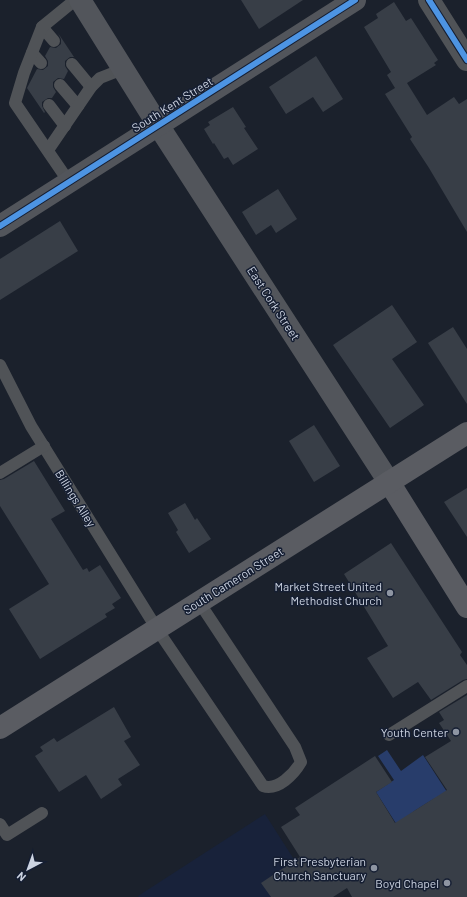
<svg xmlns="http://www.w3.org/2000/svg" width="467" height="897" viewBox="0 0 467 897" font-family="Barlow,sans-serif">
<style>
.built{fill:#18223a}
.green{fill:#283d6b}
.building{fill:#383e47}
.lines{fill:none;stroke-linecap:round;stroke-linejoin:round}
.lane{stroke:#505357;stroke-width:12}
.street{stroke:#505357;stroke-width:22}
.secondary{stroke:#52555b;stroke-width:22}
.primary{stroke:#5a5c62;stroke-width:22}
.cycleway-casing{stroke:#151e32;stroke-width:8}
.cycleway{stroke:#4d94e3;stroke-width:6}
.poi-dot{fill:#8e95a2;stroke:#151e32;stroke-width:1.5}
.labels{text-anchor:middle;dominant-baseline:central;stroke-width:3;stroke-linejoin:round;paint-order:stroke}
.street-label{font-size:12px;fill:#ccd3e1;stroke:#151e32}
.poi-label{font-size:12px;fill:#ccd3e1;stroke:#151e32;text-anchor:end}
</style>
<rect width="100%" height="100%" fill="#1b212c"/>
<polygon class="built" points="265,814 318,897 139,897 138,896"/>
<path class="green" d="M 387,750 L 401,771 L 423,755 L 447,792 C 429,801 412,811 397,825 L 376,792 L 394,780 L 378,756 Z"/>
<g class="building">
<polygon points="241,0 303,0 259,29"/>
<polygon points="394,2 406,21 411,18 438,60 434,63 436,65 407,83 427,115 454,97 459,104 467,99 467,232 429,168 410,139 412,137 385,94 395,88 387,75 391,72 364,27 378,18 376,14"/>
<polygon points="58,33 74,57 70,57 65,61 65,66 68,71 64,79 58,78 53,82 53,87 56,92 52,98 48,98 42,102 42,106 45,112 44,113 27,88 37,69 43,70 48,66 48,61 45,56 50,47 56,48 61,44 61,39"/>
<polygon points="316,56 343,99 323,112 313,97 286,114 269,87"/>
<polygon points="233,107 246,127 244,128 258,149 233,165 228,157 224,159 214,143 213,144 204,129 210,125 208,122"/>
<polygon points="278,189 297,219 276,233 271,225 256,235 242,212"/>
<polygon points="60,221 78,251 0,300 0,259"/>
<polygon points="392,305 417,342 392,359 424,405 390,428 333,345"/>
<polygon points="453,327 467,349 467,404 428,343"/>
<polygon points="314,425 340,466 314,482 289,441"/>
<polygon points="34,461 65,511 51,519 83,570 87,568 89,572 100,565 121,598 112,604 115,608 105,614 107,617 40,659 9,609 49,584 0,506 0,480 4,479"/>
<polygon points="467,488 467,537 444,502"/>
<polygon points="185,503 195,520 197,518 211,539 189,553 176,532 178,530 168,513"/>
<polygon points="391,543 462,652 460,655 467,665 467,679 463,680 431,700 418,682 393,698 367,658 388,646 344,574"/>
<polygon points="467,695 467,897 352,897 347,888 333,897 271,897 261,883 300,857 281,827 300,815 295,808 375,756 392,782 376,792 395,823 447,790 425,757 451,741 439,723 444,720 439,712"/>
<polygon points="114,707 131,737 124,741 140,765 118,779 122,785 101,799 86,775 59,792 35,756 43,751 40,747 54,738 57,742"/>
</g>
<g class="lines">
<g class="lane">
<polyline points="42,27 54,41"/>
<polyline points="32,53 41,63"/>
<polyline points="72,64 91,87"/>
<polyline points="60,85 78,106"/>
<polyline points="49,105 65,126"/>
<polyline points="48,150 91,87 100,78 123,69"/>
<polyline points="69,182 15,103 24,73 42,27 75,0"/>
<path d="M 0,365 L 31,426 L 157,629 L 263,786 C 278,791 294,774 301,762 L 295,747 L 199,602"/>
<polyline points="0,473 44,446"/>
<polyline points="389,735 467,686"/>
<polyline points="0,824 7,835 42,813"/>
</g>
<polyline class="street" points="429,0 467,60"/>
<g class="secondary">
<polyline points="80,0 158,125 389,482"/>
<polyline points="0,226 355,0"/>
</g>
<g class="primary">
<polyline points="389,482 467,607"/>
<polyline points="0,728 467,433"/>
</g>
<defs>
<g id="cycleway">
<polyline points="429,0 467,60"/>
<polyline points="0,226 355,0"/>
</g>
</defs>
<use href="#cycleway" class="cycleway-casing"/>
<use href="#cycleway" class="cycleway"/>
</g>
<g class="poi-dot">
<circle cx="390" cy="593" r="4"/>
<circle cx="456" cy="732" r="4"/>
<circle cx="374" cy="868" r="4"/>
<circle cx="447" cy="883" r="4"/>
</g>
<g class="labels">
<g class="street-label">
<text transform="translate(172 104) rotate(-32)">South Kent Street</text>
<text transform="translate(274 303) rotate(57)">East Cork Street</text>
<text transform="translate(76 498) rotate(58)">Billings Alley</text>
<text transform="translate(233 580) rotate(-32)">South Cameron Street</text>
</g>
<g class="poi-label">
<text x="382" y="586">Market Street United<tspan x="382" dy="14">Methodist Church</tspan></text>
<text x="448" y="732">Youth Center</text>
<text x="366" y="861">First Presbyterian<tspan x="366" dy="14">Church Sanctuary</tspan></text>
<text x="439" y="883">Boyd Chapel</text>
</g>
</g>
<g transform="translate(28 869) rotate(221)" stroke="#151e32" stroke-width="3" paint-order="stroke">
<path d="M0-3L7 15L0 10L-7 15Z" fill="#ccd3e1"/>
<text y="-6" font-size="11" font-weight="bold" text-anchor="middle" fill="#ccd3e1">N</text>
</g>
</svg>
